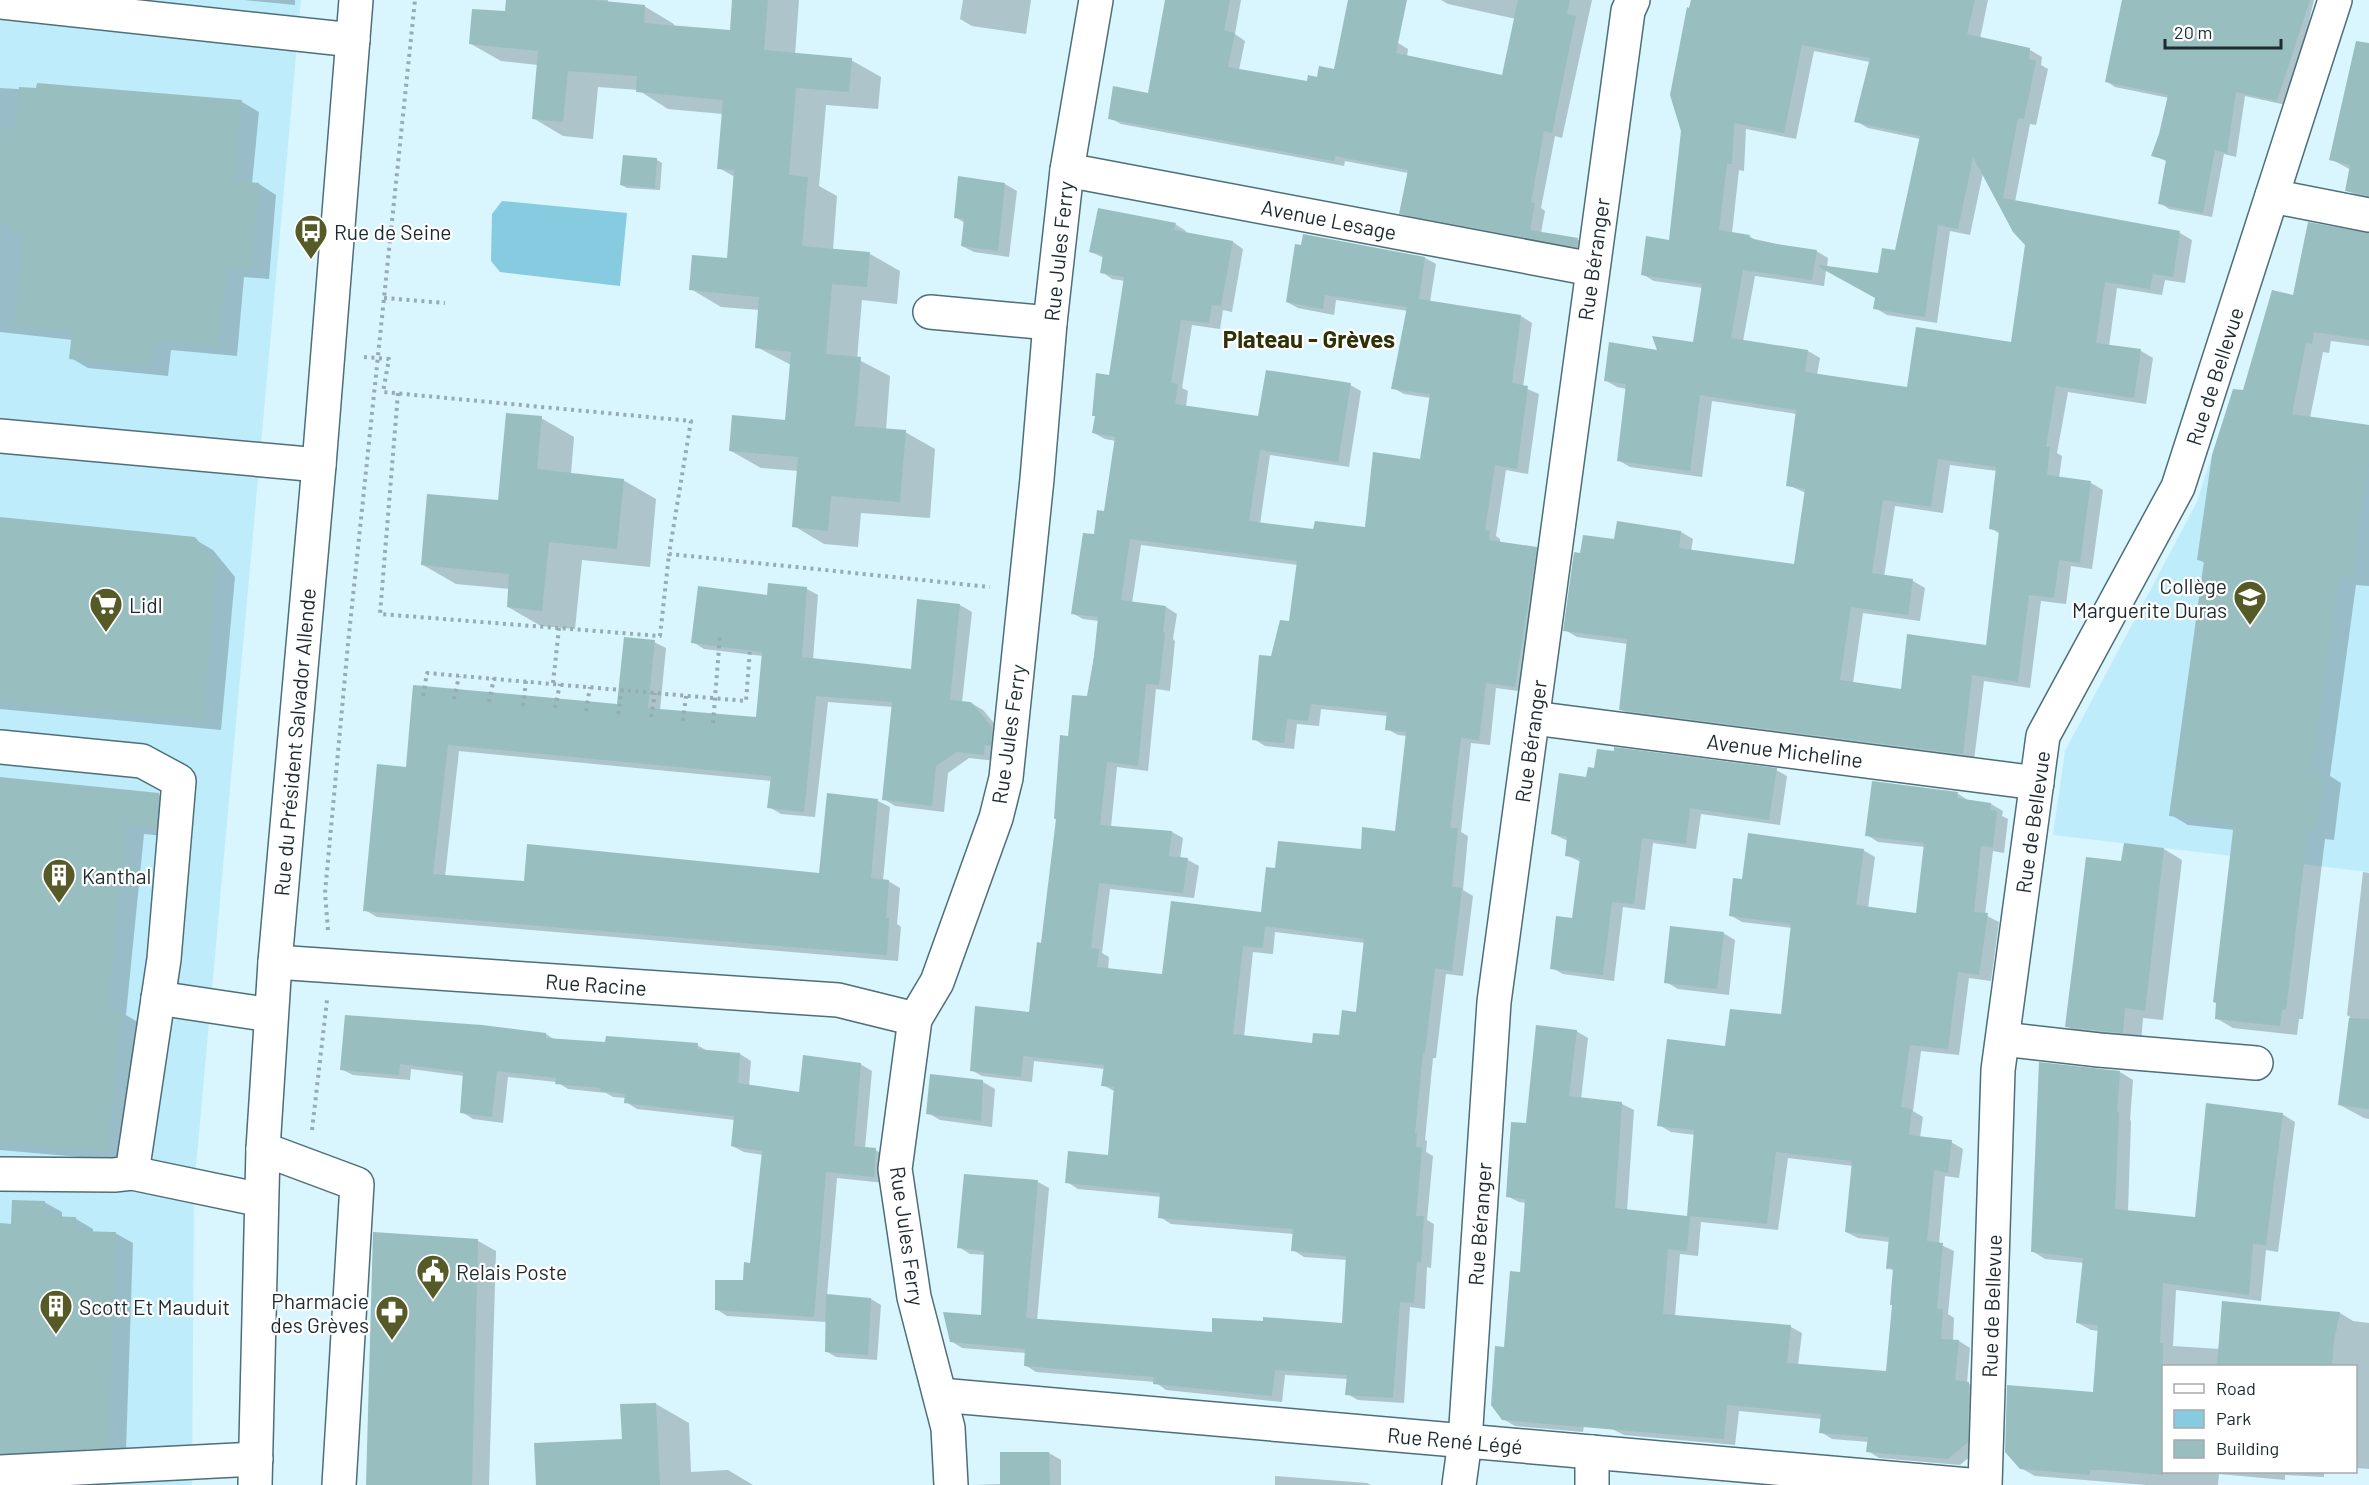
<svg xmlns="http://www.w3.org/2000/svg" width="2369" height="1485" viewBox="0 0 2369 1485" font-family="Barlow,sans-serif">
<style>
.built{fill:#bfecfa}
.green{fill:#87cbe0}
.shadow{fill:#0003;fill-rule:evenodd}
.building{fill:#99bebf;fill-rule:evenodd}
.lines{fill:none;stroke-linecap:round;stroke-linejoin:round}
.minor-casing{stroke:#4e6e78;stroke-width:36}
.path{stroke:#95acb3;stroke-width:4;stroke-dasharray:3 4.5;stroke-linecap:butt}
.minor{stroke:#fff;stroke-width:33}
.labels{text-anchor:middle;dominant-baseline:central;stroke-width:4.5;stroke-linejoin:round;paint-order:stroke}
.street-label{font-size:21px;fill:#1d2b2f;stroke:#fff}
.poi-label{font-size:21px;fill:#1d2b2f;stroke:#fff;text-anchor:start}
.quarter-label{font-size:24px;font-weight:bold;fill:#2f3208;stroke:#fff}
</style>
<rect width="100%" height="100%" fill="#d9f5fe"/>
<g class="built">
<polygon points="0,0 301,0 194,1189 192,1485 0,1485"/>
<polygon points="2219,433 2369,454 2369,872 2053,835 2065,751 2197,502"/>
</g>
<polygon class="green" points="502,201 627,213 620,286 500,272 491,261 492,214"/>
<g class="shadow">
<polygon points="244,0 295,0 295,5"/>
<polygon points="507,0 608,0 608,3 644,6 674,24 674,27 731,32 734,0 799,0 795,55 851,60 881,77 878,109 826,105 819,186 837,196 833,250 870,254 900,271 897,304 862,300 857,359 890,376 886,430 905,432 935,449 930,518 861,513 858,547 824,544 794,526 799,471 761,468 731,451 786,421 791,365 757,347 760,310 721,307 691,289 729,260 735,177 719,168 723,114 668,109 638,90 598,87 593,139 563,136 533,118 538,65 501,61 471,44 506,13"/>
<polygon points="963,0 1031,0 1026,34 972,26 960,19"/>
<polygon points="1167,0 1241,0 1235,34 1245,41 1239,70 1308,83 1398,43 1408,49 1407,57 1503,76 1516,19 1448,4 1441,0 1592,0 1562,138 1555,136 1541,208 1545,211 1541,233 1578,240 1589,246 1588,252 1411,219 1401,213 1408,173 1345,161 1344,166 1121,124 1110,118 1149,95"/>
<path d="M 1692,0 L 1988,0 L 1980,39 L 2030,50 L 2042,57 L 2041,65 L 2048,69 L 2036,125 L 2030,124 L 2015,202 L 2180,233 L 2192,240 L 2185,283 L 2165,280 L 2162,295 L 2117,288 L 2109,346 L 2141,351 L 2153,358 L 2146,404 L 2068,392 L 2057,453 L 2062,456 L 2059,478 L 2091,483 L 2103,490 L 2092,569 L 2071,566 L 2066,604 L 2041,601 L 2030,688 L 1984,681 L 1974,760 L 1633,716 L 1620,709 L 1628,644 L 1577,637 L 1565,630 L 1582,555 L 1616,541 L 1681,532 L 1693,539 L 1691,551 L 1796,566 L 1806,493 L 1788,485 L 1797,414 L 1712,401 L 1702,477 L 1630,467 L 1618,460 L 1627,389 L 1617,387 L 1605,380 L 1659,352 L 1695,344 L 1703,288 L 1654,281 L 1642,274 L 1671,242 L 1683,131 ZM 1814,51 L 1870,62 L 1856,121 L 1868,128 L 1920,139 L 1896,252 L 1879,274 L 1827,267 L 1828,258 L 1816,251 L 1757,241 L 1749,236 L 1732,233 L 1739,170 L 1744,171 L 1746,129 L 1796,139 ZM 1983,173 L 2027,244 L 2012,344 L 1908,389 L 1817,375 L 1820,358 L 1808,351 L 1743,341 L 1755,276 L 1824,286 L 1826,270 L 1876,297 L 1875,308 L 1887,315 L 1937,323 L 1950,231 L 1970,235 ZM 1950,465 L 1997,471 L 1991,528 L 2000,534 L 1987,647 L 1902,691 L 1853,683 L 1863,613 L 1920,621 L 1925,588 L 1913,581 L 1884,577 L 1895,506 L 1943,513 Z"/>
<polygon points="2191,0 2314,0 2299,65 2286,105 2245,96 2236,157 2224,154 2212,217 2169,209 2160,203 2168,162 2153,155 2161,134 2169,98 2115,87 2106,81"/>
<polygon points="2369,60 2369,201 2346,190 2351,170 2331,159"/>
<polygon points="0,88 242,102 259,112 252,184 259,184 276,195 269,279 244,277 237,356 171,350 168,376 88,368 71,358 73,340 0,332"/>
<polygon points="624,157 657,160 662,163 660,190 627,188 621,185"/>
<polygon points="960,178 1005,184 1017,191 1009,257 974,252 962,246 965,223 955,217"/>
<path d="M 1175,224 L 1186,231 L 1185,234 L 1233,242 L 1243,249 L 1232,312 L 1223,310 L 1220,329 L 1192,325 L 1182,388 L 1188,391 L 1186,407 L 1259,418 L 1350,385 L 1361,391 L 1349,467 L 1270,455 L 1260,524 L 1315,531 L 1366,529 L 1421,460 L 1431,398 L 1404,394 L 1393,388 L 1408,311 L 1336,300 L 1334,315 L 1298,308 L 1287,302 L 1304,235 L 1425,258 L 1436,264 L 1430,302 L 1521,316 L 1532,323 L 1523,387 L 1539,394 L 1528,474 L 1506,470 L 1496,536 L 1500,539 L 1500,543 L 1536,548 L 1547,554 L 1526,692 L 1496,688 L 1490,745 L 1471,743 L 1461,832 L 1468,836 L 1463,890 L 1473,896 L 1463,976 L 1446,974 L 1436,1058 L 1433,1058 L 1425,1140 L 1427,1141 L 1426,1152 L 1433,1156 L 1427,1220 L 1434,1224 L 1431,1268 L 1427,1267 L 1425,1309 L 1410,1307 L 1404,1403 L 1358,1400 L 1347,1394 L 1348,1379 L 1285,1375 L 1282,1402 L 1166,1390 L 1155,1382 L 1036,1372 L 1025,1365 L 1026,1353 L 962,1348 L 951,1341 L 982,1316 L 986,1255 L 970,1254 L 959,1247 L 1038,1182 L 1049,1188 L 1037,1321 L 1213,1334 L 1343,1325 L 1347,1260 L 1304,1257 L 1293,1250 L 1294,1234 L 1171,1224 L 1160,1217 L 1162,1197 L 1078,1189 L 1067,1182 L 1109,1157 L 1114,1091 L 1103,1085 L 1105,1069 L 1034,1061 L 1032,1082 L 982,1076 L 971,1070 L 1030,1014 L 1043,945 L 1070,737 L 1088,698 L 1099,621 L 1083,619 L 1072,613 L 1095,536 L 1106,513 L 1116,441 L 1105,439 L 1094,433 L 1110,376 L 1125,281 L 1112,279 L 1102,272 L 1104,258 L 1091,252 ZM 1141,545 L 1298,565 L 1290,622 L 1272,658 L 1254,739 L 1265,746 L 1294,749 L 1297,724 L 1319,726 L 1321,709 L 1388,716 L 1387,729 L 1398,735 L 1407,736 L 1396,833 L 1362,851 L 1277,869 L 1262,914 L 1164,976 L 1108,970 L 1109,957 L 1102,953 L 1110,889 L 1194,898 L 1199,866 L 1188,860 L 1180,859 L 1183,838 L 1172,832 L 1111,827 L 1117,767 L 1148,771 L 1156,689 L 1170,691 L 1175,641 L 1173,639 L 1177,614 L 1166,607 L 1132,603 ZM 1275,932 L 1365,943 L 1357,1013 L 1340,1037 L 1313,1045 L 1244,1037 L 1253,952 L 1273,954 Z"/>
<polygon points="2369,235 2369,346 2331,341 2329,353 2323,352 2310,418 2369,427 2369,586 2356,585 2330,776 2341,783 2334,840 2325,839 2303,1019 2299,1019 2297,1035 2233,1028 2216,1018 2235,830 2188,825 2171,815 2205,563 2199,560 2244,392 2295,296"/>
<polygon points="541,418 574,437 571,474 623,480 656,499 650,567 582,560 575,629 541,626 508,607 510,589 456,584 423,565 500,502"/>
<polygon points="0,519 194,539 213,550 235,577 221,730 0,709"/>
<polygon points="807,589 818,595 813,660 913,670 918,601 960,605 972,612 962,702 971,703 983,710 1004,735 996,761 969,758 948,773 944,812 895,806 884,799 893,707 828,702 815,817 781,814 769,807 772,781 459,751 445,877 525,883 821,874 829,795 878,801 890,807 883,881 888,881 900,888 897,924 901,927 898,961 377,917 365,910 408,768 415,687 619,705 654,642 666,648 660,710 757,718 763,656 704,649 693,642 769,597"/>
<polygon points="1776,770 1787,776 1780,825 1701,814 1696,849 1653,843 1645,910 1623,907 1614,981 1563,974 1552,968 1574,919 1581,862 1566,855 1568,841 1553,834 1588,778"/>
<polygon points="0,779 159,795 177,805 174,837 144,834 126,1015 139,1023 125,1161 0,1150"/>
<path d="M 1957,793 L 1969,801 L 1991,804 L 2003,811 L 2002,816 L 2008,819 L 2004,853 L 1993,851 L 1985,915 L 1999,922 L 1991,981 L 1969,978 L 1959,1055 L 1921,1051 L 1913,1111 L 1923,1117 L 1920,1138 L 1951,1142 L 1963,1149 L 1959,1178 L 1945,1176 L 1939,1244 L 1954,1251 L 1948,1314 L 1954,1318 L 1953,1341 L 1959,1341 L 1970,1348 L 1967,1383 L 1981,1390 L 1979,1449 L 1960,1465 L 1879,1458 L 1868,1451 L 1869,1442 L 1832,1439 L 1821,1432 L 1822,1419 L 1739,1411 L 1735,1445 L 1624,1435 L 1612,1429 L 1597,1341 L 1583,1432 L 1515,1426 L 1503,1419 L 1506,1349 L 1522,1274 L 1527,1203 L 1519,1202 L 1507,1196 L 1527,1125 L 1576,1031 L 1588,1038 L 1581,1099 L 1622,1104 L 1634,1110 L 1627,1211 L 1689,1217 L 1696,1135 L 1671,1132 L 1659,1125 L 1727,1047 L 1782,1016 L 1792,928 L 1742,922 L 1730,915 L 1743,881 L 1863,850 L 1875,857 L 1868,908 L 1917,915 L 1925,847 L 1878,842 L 1867,835 ZM 1788,1158 L 1853,1166 L 1846,1232 L 1858,1238 L 1890,1242 L 1888,1268 L 1894,1271 L 1894,1305 L 1887,1372 L 1798,1365 L 1802,1333 L 1791,1327 L 1675,1317 L 1680,1254 L 1698,1256 L 1701,1222 L 1778,1230 Z"/>
<polygon points="2164,849 2182,860 2163,1020 2143,1018 2141,1043 2085,1037 2067,1026"/>
<polygon points="2363,872 2369,873 2369,1119 2364,1118 2340,1105 2350,1017 2347,1015"/>
<polygon points="1723,933 1735,940 1729,995 1678,989 1666,982"/>
<polygon points="546,1034 555,1040 606,1044 697,1045 709,1052 740,1054 751,1061 749,1086 800,1094 860,1064 872,1071 865,1148 875,1150 887,1156 885,1183 837,1178 827,1296 871,1299 881,1305 877,1360 836,1357 826,1351 827,1322 727,1316 716,1309 745,1282 752,1264 763,1155 744,1152 732,1146 735,1120 637,1109 626,1102 626,1098 613,1097 606,1093 568,1089 557,1082 508,1077 503,1123 473,1119 462,1112 464,1076 411,1069 410,1080 353,1075 341,1069"/>
<polygon points="2120,1072 2133,1080 2130,1120 2131,1121 2128,1212 2196,1218 2282,1114 2295,1122 2278,1252 2266,1250 2261,1301 2176,1290 2173,1346 2220,1349 2224,1302 2340,1313 2353,1321 2369,1323 2369,1469 2356,1468 2356,1366 2164,1366 2164,1472 2324,1472 2324,1477 2285,1475 2285,1480 2219,1474 2218,1485 2146,1485 2035,1476 2021,1468 2095,1393 2100,1331 2091,1330 2078,1323 2084,1263 2045,1259 2032,1251"/>
<polygon points="931,1076 983,1082 995,1089 992,1127 940,1120 928,1113"/>
<polygon points="44,1202 62,1212 62,1218 76,1219 93,1229 93,1233 115,1233 133,1243 126,1451 87,1449 88,1459 0,1476 0,1225 13,1225"/>
<polygon points="374,1234 478,1241 496,1251 489,1485 367,1485"/>
<polygon points="656,1404 689,1423 691,1472 728,1470 753,1485 538,1485 624,1440"/>
<polygon points="1049,1453 1061,1460 1061,1485 974,1485 1002,1484"/>
<polygon points="1275,1476 1367,1483 1371,1485 1275,1485"/>
</g>
<g class="building">
<polygon points="506,0 594,0 645,5 644,23 730,30 732,0 768,0 764,50 852,58 849,92 796,88 789,175 808,177 802,246 870,252 867,287 832,284 826,354 861,357 855,426 906,430 900,502 831,496 828,531 792,527 798,457 729,451 732,415 785,420 791,352 755,348 759,297 689,290 692,255 727,258 734,170 717,169 723,100 636,92 637,76 568,71 563,122 532,119 538,51 469,44 472,9 505,11"/>
<polygon points="1165,0 1230,0 1224,30 1235,33 1228,67 1307,81 1308,75 1317,77 1319,66 1334,69 1348,0 1407,0 1396,53 1502,75 1518,0 1570,0 1567,14 1576,16 1552,133 1544,131 1531,202 1535,203 1530,230 1578,238 1577,247 1399,214 1408,170 1335,156 1334,161 1108,119 1113,86 1148,93"/>
<path d="M 1691,0 L 1975,0 L 1967,34 L 2030,48 L 2029,59 L 2036,61 L 2024,119 L 2018,118 L 2003,198 L 2180,231 L 2173,277 L 2153,274 L 2150,289 L 2105,282 L 2096,343 L 2141,349 L 2134,398 L 2056,386 L 2046,447 L 2050,447 L 2047,475 L 2091,481 L 2080,563 L 2059,560 L 2054,598 L 2029,595 L 2018,682 L 1972,675 L 1963,754 L 1619,710 L 1627,639 L 1563,631 L 1574,552 L 1580,553 L 1583,535 L 1614,539 L 1617,521 L 1681,531 L 1679,548 L 1794,564 L 1805,489 L 1786,486 L 1796,410 L 1700,395 L 1690,471 L 1617,461 L 1626,384 L 1604,381 L 1609,342 L 1657,350 L 1652,336 L 1693,342 L 1702,284 L 1641,275 L 1646,236 L 1669,240 L 1681,131 L 1670,95 L 1687,7 L 1689,8 ZM 1802,45 L 1870,58 L 1854,122 L 1920,136 L 1895,250 L 1882,248 L 1878,273 L 1820,265 L 1819,267 L 1875,298 L 1873,309 L 1925,317 L 1938,225 L 1958,229 L 1973,157 L 2013,232 L 2025,245 L 2011,342 L 1916,327 L 1907,387 L 1805,372 L 1808,350 L 1731,338 L 1743,270 L 1812,280 L 1817,250 L 1777,244 L 1749,238 L 1750,235 L 1719,230 L 1727,164 L 1732,164 L 1734,123 L 1784,133 ZM 1938,459 L 1996,467 L 1989,529 L 1999,531 L 1986,645 L 1907,634 L 1901,689 L 1840,680 L 1851,607 L 1908,615 L 1913,579 L 1872,573 L 1883,500 L 1931,507 Z"/>
<polygon points="2122,0 2310,0 2277,101 2236,92 2227,153 2215,150 2203,213 2158,204 2166,160 2151,156 2159,134 2168,95 2105,82"/>
<polygon points="2356,41 2369,43 2369,196 2345,191 2350,165 2329,160"/>
<polygon points="37,83 242,100 234,181 259,183 252,270 227,268 219,347 153,341 150,367 69,359 72,332 14,326 23,235 11,234 12,224 0,223 0,128 15,129 19,87 36,88"/>
<polygon points="623,155 657,158 655,188 620,185"/>
<polygon points="958,176 1005,183 998,251 961,246 964,219 954,218"/>
<path d="M 1098,208 L 1176,223 L 1174,230 L 1233,241 L 1221,306 L 1212,305 L 1209,323 L 1181,320 L 1171,383 L 1178,384 L 1175,404 L 1258,416 L 1266,370 L 1351,383 L 1338,462 L 1260,450 L 1249,521 L 1313,529 L 1315,521 L 1365,527 L 1373,452 L 1420,459 L 1430,394 L 1391,389 L 1407,307 L 1325,295 L 1323,309 L 1286,302 L 1295,244 L 1301,245 L 1303,234 L 1425,257 L 1419,299 L 1521,315 L 1512,383 L 1528,386 L 1517,469 L 1495,465 L 1485,530 L 1490,531 L 1489,540 L 1537,547 L 1515,687 L 1486,683 L 1479,740 L 1461,738 L 1450,828 L 1458,828 L 1452,887 L 1462,888 L 1452,971 L 1435,968 L 1425,1053 L 1423,1053 L 1415,1133 L 1417,1133 L 1416,1147 L 1422,1148 L 1416,1216 L 1424,1216 L 1421,1262 L 1417,1262 L 1414,1303 L 1400,1302 L 1393,1398 L 1345,1395 L 1347,1375 L 1275,1370 L 1272,1396 L 1153,1384 L 1154,1377 L 1024,1366 L 1025,1349 L 950,1342 L 943,1312 L 981,1315 L 984,1251 L 957,1248 L 964,1174 L 1038,1180 L 1026,1318 L 1212,1332 L 1212,1318 L 1263,1321 L 1263,1317 L 1342,1323 L 1346,1256 L 1291,1251 L 1293,1229 L 1158,1218 L 1160,1193 L 1065,1183 L 1068,1151 L 1108,1155 L 1114,1087 L 1101,1086 L 1104,1065 L 1023,1056 L 1021,1077 L 970,1071 L 975,1006 L 1029,1012 L 1037,942 L 1041,943 L 1056,819 L 1054,819 L 1060,735 L 1068,736 L 1072,695 L 1087,696 L 1094,657 L 1098,617 L 1071,614 L 1083,533 L 1094,534 L 1097,510 L 1104,511 L 1115,437 L 1092,433 L 1095,416 L 1092,416 L 1096,373 L 1109,375 L 1124,277 L 1100,273 L 1103,255 L 1089,252 ZM 1130,539 L 1297,561 L 1289,621 L 1280,620 L 1271,656 L 1259,655 L 1252,740 L 1284,743 L 1287,719 L 1308,721 L 1311,704 L 1387,712 L 1385,730 L 1406,732 L 1395,831 L 1362,827 L 1361,849 L 1278,841 L 1275,868 L 1266,867 L 1261,912 L 1171,901 L 1162,974 L 1097,967 L 1099,949 L 1091,948 L 1099,883 L 1183,893 L 1188,858 L 1169,856 L 1172,831 L 1100,825 L 1107,762 L 1138,766 L 1146,684 L 1159,685 L 1165,633 L 1163,632 L 1166,606 L 1121,600 ZM 1265,926 L 1364,939 L 1356,1012 L 1342,1010 L 1339,1035 L 1313,1033 L 1312,1043 L 1233,1034 L 1243,946 L 1263,948 Z"/>
<polygon points="2308,222 2369,233 2369,340 2314,332 2312,344 2306,343 2292,414 2369,425 2369,460 2352,578 2339,576 2312,769 2324,771 2317,831 2308,830 2286,1010 2282,1010 2280,1026 2215,1019 2216,1003 2213,1002 2234,822 2169,816 2204,561 2197,560 2212,455 2233,389 2243,390 2272,290 2293,295"/>
<polygon points="506,413 542,416 537,469 624,479 617,549 549,542 542,611 507,607 509,574 421,565 427,494 498,500"/>
<polygon points="0,517 195,537 218,565 203,720 0,702"/>
<polygon points="768,583 807,587 802,657 849,662 911,669 917,599 960,604 950,700 971,702 992,727 991,746 985,745 984,755 957,752 936,766 932,806 882,800 892,702 816,696 804,812 767,808 771,776 448,745 433,874 524,881 527,844 819,873 827,793 878,799 871,878 889,880 886,918 889,918 887,955 363,911 377,764 406,767 413,685 617,704 624,637 655,640 648,708 756,717 762,652 691,643 698,586 767,595"/>
<polygon points="1614,747 1777,768 1769,820 1690,808 1686,844 1642,838 1634,904 1612,902 1603,975 1550,969 1556,916 1572,918 1580,858 1565,856 1567,837 1551,834 1559,773 1586,777 1588,767 1594,768 1597,749 1614,751"/>
<polygon points="0,777 159,793 156,828 126,825 108,1010 122,1011 107,1152 0,1142"/>
<path d="M 1872,781 L 1958,792 L 1957,798 L 1991,803 L 1990,810 L 1997,811 L 1993,847 L 1981,846 L 1974,912 L 1988,913 L 1979,975 L 1958,972 L 1948,1049 L 1910,1045 L 1901,1107 L 1912,1109 L 1909,1135 L 1952,1140 L 1948,1173 L 1934,1170 L 1927,1241 L 1943,1243 L 1937,1309 L 1943,1309 L 1941,1339 L 1959,1340 L 1955,1380 L 1969,1382 L 1968,1442 L 1948,1459 L 1866,1452 L 1868,1437 L 1819,1433 L 1821,1414 L 1727,1405 L 1724,1439 L 1502,1420 L 1491,1405 L 1495,1346 L 1504,1347 L 1510,1271 L 1520,1272 L 1525,1199 L 1506,1197 L 1511,1122 L 1526,1123 L 1536,1025 L 1577,1030 L 1569,1096 L 1622,1102 L 1615,1208 L 1687,1216 L 1694,1130 L 1657,1126 L 1667,1039 L 1725,1046 L 1730,1009 L 1781,1014 L 1791,924 L 1729,916 L 1733,878 L 1742,879 L 1748,833 L 1864,849 L 1856,905 L 1916,913 L 1924,843 L 1865,836 ZM 1776,1152 L 1852,1161 L 1845,1232 L 1889,1237 L 1886,1269 L 1893,1268 L 1890,1305 L 1892,1305 L 1886,1371 L 1787,1363 L 1791,1325 L 1663,1314 L 1668,1249 L 1687,1251 L 1690,1216 L 1767,1224 Z"/>
<polygon points="2124,843 2164,848 2145,1011 2125,1008 2123,1033 2065,1027 2086,857 2121,861"/>
<polygon points="1670,926 1724,932 1717,989 1664,983"/>
<polygon points="345,1015 482,1025 546,1033 546,1038 605,1042 606,1036 698,1043 697,1049 740,1053 738,1083 799,1092 803,1055 861,1063 854,1146 876,1148 874,1177 826,1172 814,1317 715,1310 715,1280 743,1280 744,1262 750,1263 762,1151 731,1146 734,1116 624,1103 625,1094 600,1091 601,1088 555,1084 556,1078 497,1071 492,1117 460,1113 463,1072 400,1064 399,1075 340,1070"/>
<polygon points="2349,1018 2369,1019 2369,1109 2338,1105"/>
<polygon points="2039,1062 2120,1071 2117,1112 2119,1112 2115,1209 2195,1217 2206,1103 2283,1113 2266,1245 2253,1244 2249,1295 2163,1283 2160,1343 2163,1343 2163,1475 2104,1470 2090,1470 2090,1475 2020,1469 2005,1452 2007,1385 2093,1392 2098,1325 2076,1323 2083,1258 2031,1252"/>
<polygon points="930,1074 983,1080 981,1121 926,1114"/>
<polygon points="12,1200 45,1201 45,1216 76,1217 76,1231 116,1232 109,1448 0,1453 0,1223 11,1224"/>
<polygon points="373,1232 478,1239 472,1485 366,1485"/>
<polygon points="826,1294 871,1298 868,1355 825,1352"/>
<polygon points="2222,1301 2340,1312 2334,1341 2332,1366 2217,1366"/>
<polygon points="656,1403 660,1485 536,1485 534,1443 622,1439 620,1404"/>
<polygon points="1000,1452 1049,1452 1050,1485 1000,1485"/>
</g>
<g class="lines">
<defs>
<g id="minor">
<polyline points="0,2 353,40"/>
<polyline points="1067,170 1592,269"/>
<polyline points="2272,196 2369,215"/>
<polyline points="930,312 1050,323"/>
<polyline points="0,436 319,465"/>
<polyline points="1533,718 2037,783"/>
<polyline points="0,747 142,761 179,781 164,959 132,1173 114,1175 0,1174"/>
<polyline points="275,962 838,1000 915,1019"/>
<polyline points="158,998 271,1015"/>
<polyline points="2003,1039 2099,1050 2256,1063"/>
<polyline points="263,1149 357,1184 339,1485"/>
<polyline points="132,1173 261,1200"/>
<polyline points="940,1395 1969,1485"/>
<polyline points="1592,1452 1592,1485"/>
<polyline points="0,1472 256,1459"/>
<polyline points="255,1485 263,1149 275,962 319,465 356,0"/>
<polyline points="951,1485 948,1428 914,1297 895,1169 915,1019 937,982 996,818 1006,778 1037,479 1050,323 1067,170 1096,0"/>
<polyline points="1459,1485 1465,1441 1494,1002 1628,11 1633,0"/>
<polyline points="1985,1485 1998,1070 2043,736 2178,487 2335,0"/>
</g>
</defs>
<use href="#minor" class="minor-casing"/>
<g class="path">
<polyline points="384,298 445,303"/>
<polyline points="364,357 389,359 383,392 691,421 669,554 990,587"/>
<polyline points="398,393 380,614 660,636 669,554"/>
<polyline points="553,683 559,628"/>
<polyline points="423,696 427,673 746,701 750,650"/>
<polyline points="454,699 459,676"/>
<polyline points="489,702 494,678"/>
<polyline points="523,706 526,681"/>
<polyline points="555,708 560,684"/>
<polyline points="586,711 590,687"/>
<polyline points="618,714 622,690"/>
<polyline points="651,717 655,693"/>
<polyline points="683,721 686,696"/>
<polyline points="713,723 720,636"/>
<polyline points="328,930 325,893 348,644 415,0"/>
<polyline points="312,1130 327,1000"/>
</g>
<use href="#minor" class="minor"/>
</g>
<defs>
<symbol id="bus-pin" viewBox="-11 -11 22 30"><path d="M0 17L-7.5 6A9.5 9.5 0 1 1 7.5 6Z" fill="#565a27" stroke="#fff"/><path d="M-5-6H5V4H4V6H2V4H-2V6H-4V4H-5ZM-3.5-4V0h7V-4ZM-3.5 1.2v1.5H-2V1.2ZM2 1.2v1.5H3.5V1.2Z" fill="#fff"/></symbol>
<symbol id="school-pin" viewBox="-11 -11 22 30"><path d="M0 17L-7.5 6A9.5 9.5 0 1 1 7.5 6Z" fill="#565a27" stroke="#fff"/><path d="M0-5L7-2L0 1L-7-2ZM-4 1L0 2.5L4 1V4Q0 6-4 4Z" fill="#fff"/></symbol>
<symbol id="supermarket-pin" viewBox="-11 -11 22 30"><path d="M0 17L-7.5 6A9.5 9.5 0 1 1 7.5 6Z" fill="#565a27" stroke="#fff"/><path d="M-6-5.5h2.5l.6 2H6L4.5 2H-2.5L-4.4-4H-6ZM-1.5 3.2a1.3 1.3 0 1 0 .1 0ZM3 3.2a1.3 1.3 0 1 0 .1 0Z" fill="#fff"/></symbol>
<symbol id="building-pin" viewBox="-11 -11 22 30"><path d="M0 17L-7.5 6A9.5 9.5 0 1 1 7.5 6Z" fill="#565a27" stroke="#fff"/><path d="M-4-6H4V6H1V3H-1V6H-4ZM-2.5-4.3h1.7v1.8h-1.7ZM.8-4.3h1.7v1.8H.8ZM-2.5-1h1.7V.8h-1.7ZM.8-1h1.7V.8H.8Z" fill="#fff"/></symbol>
<symbol id="civic-pin" viewBox="-11 -11 22 30"><path d="M0 17L-7.5 6A9.5 9.5 0 1 1 7.5 6Z" fill="#565a27" stroke="#fff"/><path d="M-.6-6.5H3V-4.5H.6V-3L4-1V1h2V6H-6V1h2V-1L-.6-3ZM-1.2 2.5V6h2.4V2.5Z" fill="#fff"/></symbol>
<symbol id="pharmacy-pin" viewBox="-11 -11 22 30"><path d="M0 17L-7.5 6A9.5 9.5 0 1 1 7.5 6Z" fill="#565a27" stroke="#fff"/><path d="M-2-6h4v4h4v4h-4v4h-4v-4h-4v-4h4Z" fill="#fff"/></symbol>
</defs>
<g fill-rule="evenodd">
<use href="#bus-pin" x="292" y="212" width="38" height="52"/>
<use href="#school-pin" x="2231" y="578" width="38" height="52"/>
<use href="#supermarket-pin" x="87" y="585" width="38" height="52"/>
<use href="#building-pin" x="40" y="856" width="38" height="52"/>
<use href="#civic-pin" x="414" y="1252" width="38" height="52"/>
<use href="#building-pin" x="37" y="1287" width="38" height="52"/>
<use href="#pharmacy-pin" x="373" y="1293" width="38" height="52"/>
</g>
<g class="labels">
<g class="street-label">
<text transform="translate(1329 219) rotate(11)">Avenue Lesage</text>
<text transform="translate(1058 251) rotate(-84)">Rue Jules Ferry</text>
<text transform="translate(1593 259) rotate(-82)">Rue Béranger</text>
<text transform="translate(2214 376) rotate(-72)">Rue de Bellevue</text>
<text transform="translate(1008 734) rotate(-82)">Rue Jules Ferry</text>
<text transform="translate(1530 741) rotate(-82)">Rue Béranger</text>
<text transform="translate(294 742) rotate(-85)">Rue du Président Salvador Allende</text>
<text transform="translate(1785 750) rotate(7)">Avenue Micheline</text>
<text transform="translate(2032 822) rotate(-82)">Rue de Bellevue</text>
<text transform="translate(596 984) rotate(4)">Rue Racine</text>
<text transform="translate(1479 1224) rotate(-86)">Rue Béranger</text>
<text transform="translate(908 1236) rotate(82)">Rue Jules Ferry</text>
<text transform="translate(1991 1306) rotate(-88)">Rue de Bellevue</text>
<text transform="translate(1455 1440) rotate(5)">Rue René Légé</text>
</g>
<g class="poi-label">
<text x="334" y="231">Rue de Seine</text>
<text x="2227" y="585" text-anchor="end">Collège<tspan x="2227" dy="24">Marguerite Duras</tspan></text>
<text x="129" y="604">Lidl</text>
<text x="82" y="875">Kanthal</text>
<text x="456" y="1271">Relais Poste</text>
<text x="369" y="1300" text-anchor="end">Pharmacie<tspan x="369" dy="24">des Grèves</tspan></text>
<text x="79" y="1306">Scott Et Mauduit</text>
</g>
<g class="quarter-label">
<text x="1309" y="338">Plateau - Grèves</text>
</g>
</g>
<rect x="2162" y="1365" width="195" height="108" fill="#ffffff" stroke="#a5aaac" stroke-width="1.5"/>
<rect x="2174" y="1384" width="30" height="9" fill="#ffffff" stroke="#a5aaac" stroke-width="1.5"/>
<text x="2216" y="1395" font-size="18" fill="#1d2b2f">Road</text>
<rect x="2174" y="1410" width="30" height="18" fill="#87cbe0" stroke="#a5aaac" stroke-width="1.5"/>
<text x="2216" y="1425" font-size="18" fill="#1d2b2f">Park</text>
<rect x="2174" y="1440" width="30" height="18" fill="#99bebf" stroke="#a5aaac" stroke-width="1.5"/>
<text x="2216" y="1455" font-size="18" fill="#1d2b2f">Building</text>
<path d="M2165 39v9h116v-9" fill="none" stroke="#1d2b2f" stroke-width="3"/>
<text x="2174" y="39" font-size="18" fill="#1d2b2f" stroke="#ffffff" stroke-width="4.5" paint-order="stroke">20 m</text>
</svg>
